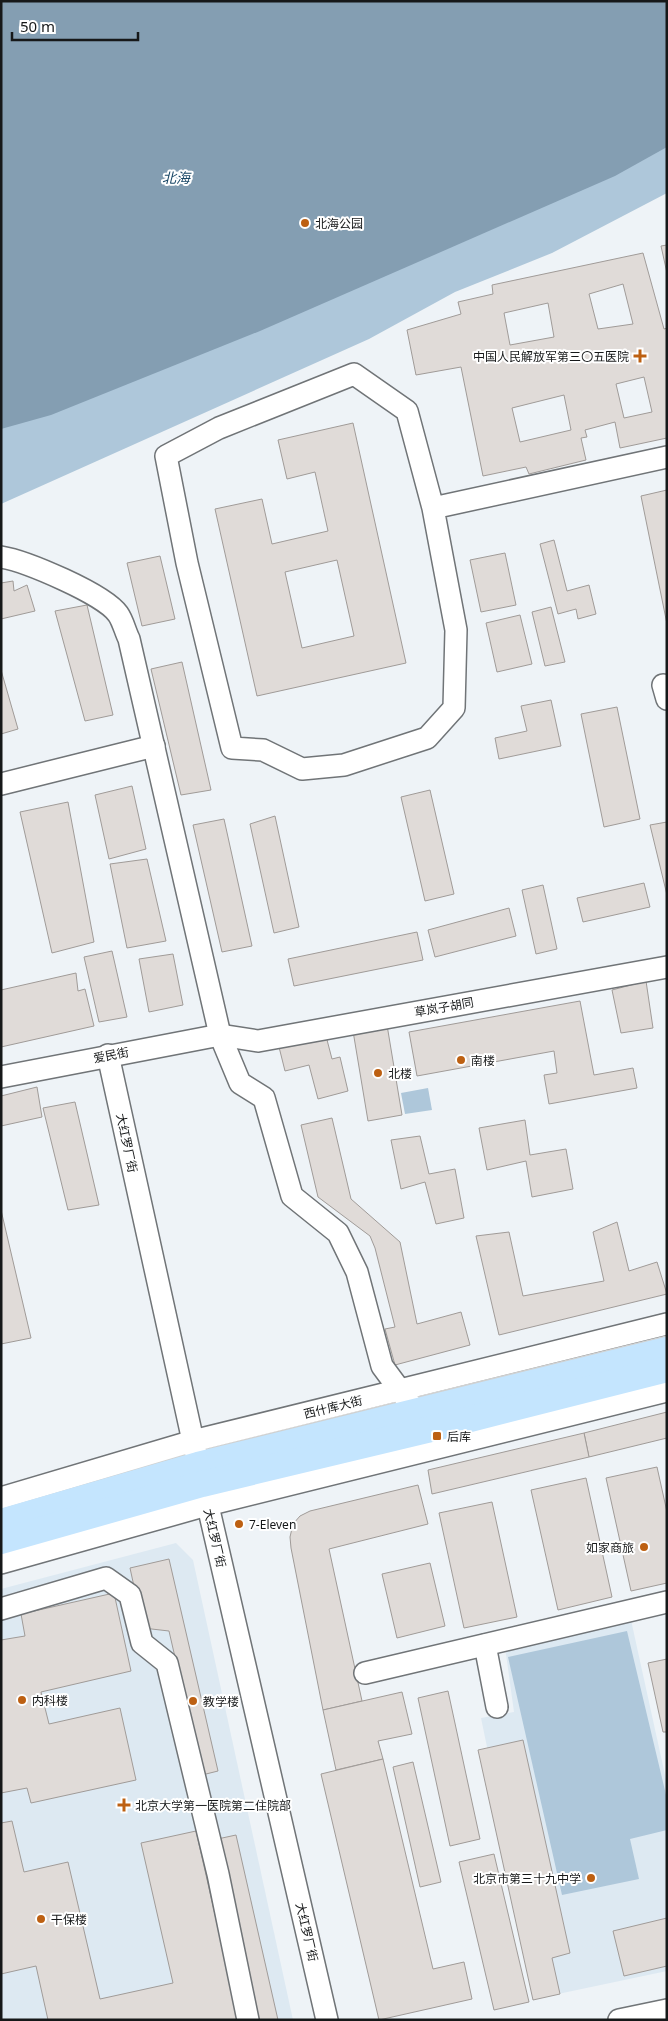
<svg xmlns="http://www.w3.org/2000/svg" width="668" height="2021" viewBox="0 0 668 2021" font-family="'Noto Sans','Noto Sans SC',sans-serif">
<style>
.built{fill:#dde9f2}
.green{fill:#aec7da}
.water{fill:#849eb2}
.building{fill:#e0dbd8;stroke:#a09b98;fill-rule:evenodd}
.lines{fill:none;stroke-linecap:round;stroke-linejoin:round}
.minor-casing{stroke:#707477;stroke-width:24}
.major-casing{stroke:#d0d1d1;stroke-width:29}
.minor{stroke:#fff;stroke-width:21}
.major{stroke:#c4e5fe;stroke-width:26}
.poi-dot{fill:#bd6012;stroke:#fff;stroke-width:2}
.labels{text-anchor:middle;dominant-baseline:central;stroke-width:4;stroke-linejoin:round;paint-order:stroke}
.poi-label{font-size:12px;fill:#161819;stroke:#fff;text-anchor:start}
.street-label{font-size:12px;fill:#161819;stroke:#fff}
.water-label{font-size:14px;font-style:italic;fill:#194766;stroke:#fff}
</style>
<rect width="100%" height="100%" fill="#eef3f7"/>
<g class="built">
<polygon points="176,1543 193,1560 293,2020 1,2020 1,1589"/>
<polygon points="631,1620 667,1784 667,1971 539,1998 481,1718 514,1712 505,1647"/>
</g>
<g class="green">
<polygon points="1,1 667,1 667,193 552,253 455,292 369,339 1,504"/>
<polygon points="428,1088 432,1110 405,1114 401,1093"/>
<polygon points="627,1631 667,1799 667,1830 630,1839 639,1879 562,1895 508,1657"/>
</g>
<polygon class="water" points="1,1 667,1 667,147 615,176 260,331 51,415 1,429"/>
<g class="building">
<polygon points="667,245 667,273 661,246"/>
<path d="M 643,253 L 664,329 L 667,328 L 667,438 L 620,448 L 615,422 L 585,430 L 587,437 L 581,438 L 586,460 L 529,474 L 526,467 L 483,476 L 461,367 L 416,375 L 407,330 L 461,314 L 458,302 L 493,294 L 492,285 ZM 623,284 L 633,324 L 598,329 L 589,294 ZM 548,303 L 554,337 L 510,345 L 504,313 ZM 644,377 L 652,412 L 624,418 L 616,384 ZM 564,395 L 571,430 L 520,442 L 512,408 Z"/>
<path d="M 353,423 L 406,663 L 257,696 L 215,509 L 262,499 L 272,544 L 328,531 L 315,472 L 287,479 L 278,440 ZM 337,560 L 354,636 L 302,648 L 285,572 Z"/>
<polygon points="667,490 667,624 641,496"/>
<polygon points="554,540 567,591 589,585 596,614 578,619 576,609 558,614 540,544"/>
<polygon points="505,553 516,605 481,612 470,560"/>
<polygon points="160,556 175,619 142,626 127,563"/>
<polygon points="13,581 14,591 27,585 35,611 1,619 1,583"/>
<polygon points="87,605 113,715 85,721 55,611"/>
<polygon points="551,607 565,662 545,666 532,612"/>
<polygon points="520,615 532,664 497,672 486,623"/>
<polygon points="182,662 211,790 181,795 151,669"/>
<polygon points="1,670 18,729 1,734"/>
<polygon points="551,700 561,746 499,759 495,738 527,731 521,706"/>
<polygon points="617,707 640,819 604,827 581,714"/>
<polygon points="132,786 146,849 109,859 95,795"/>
<polygon points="430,790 454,894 425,901 401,797"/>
<polygon points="68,802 94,942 52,953 20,812"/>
<polygon points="275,816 299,927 274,933 250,824"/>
<polygon points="224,819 252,946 222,952 193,825"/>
<polygon points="667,822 667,895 650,825"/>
<polygon points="147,859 166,941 127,948 110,864"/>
<polygon points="644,883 650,907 583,922 577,898"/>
<polygon points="543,885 557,949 536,954 522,890"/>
<polygon points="509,908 516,936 435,957 428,930"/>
<polygon points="417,932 423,960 294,986 288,959"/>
<polygon points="112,951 127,1017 99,1022 84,957"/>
<polygon points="173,954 183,1005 149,1012 139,959"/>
<polygon points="76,973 78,991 85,989 94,1026 1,1047 1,990"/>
<polygon points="646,981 653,1028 621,1033 612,990"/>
<polygon points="580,1001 594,1075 633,1068 637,1088 549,1104 544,1075 557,1073 554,1051 417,1076 409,1032"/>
<polygon points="387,1025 402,1115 368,1121 353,1031"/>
<polygon points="326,1036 332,1059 340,1057 348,1091 318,1099 309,1065 285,1071 279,1047"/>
<polygon points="37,1087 42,1117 1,1126 1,1096"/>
<polygon points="75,1102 99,1205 68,1210 43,1108"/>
<polygon points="332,1118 351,1199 400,1242 417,1324 461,1312 470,1345 395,1365 385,1329 395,1327 375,1248 370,1236 318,1197 301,1125"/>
<polygon points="525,1120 530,1155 566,1149 573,1189 532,1197 526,1161 487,1170 479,1128"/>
<polygon points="420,1136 429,1174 455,1169 464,1218 436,1224 425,1182 401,1189 391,1140"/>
<polygon points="1,1210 31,1338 1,1344"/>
<polygon points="617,1222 629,1271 657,1262 667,1294 499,1335 476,1236 509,1232 523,1296 604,1281 593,1232"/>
<polygon points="667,1412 667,1438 589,1457 584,1433"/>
<polygon points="584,1433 589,1457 432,1494 428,1470"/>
<polygon points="657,1467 667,1512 667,1583 631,1591 606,1478"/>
<polygon points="586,1478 612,1597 558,1610 531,1490"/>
<polygon points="418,1485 428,1524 329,1549 362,1701 323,1710 291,1548 290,1537 293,1524 300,1516 310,1511"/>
<polygon points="492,1502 517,1617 464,1628 439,1513"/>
<polygon points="169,1559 218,1771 202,1775 169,1631 143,1628 130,1568"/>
<polygon points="430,1563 445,1626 397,1638 382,1574"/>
<polygon points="114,1593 131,1671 41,1692 49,1724 120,1708 136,1780 31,1803 27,1788 1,1793 1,1640 25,1636 21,1614"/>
<polygon points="667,1659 667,1732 663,1732 648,1663"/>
<polygon points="448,1691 480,1839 450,1846 418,1698"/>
<polygon points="402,1692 412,1734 378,1741 383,1759 336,1770 323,1710"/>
<polygon points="523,1740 570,1953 552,1958 560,1994 533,2000 478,1750"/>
<polygon points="383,1759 433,1969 464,1962 472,1999 379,2020 321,1774"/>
<polygon points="413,1762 441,1882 420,1887 393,1767"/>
<polygon points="12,1821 24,1872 68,1862 100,1999 173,1983 141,1843 196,1831 239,2020 48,2020 36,1966 1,1974 1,1823"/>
<polygon points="236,1835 278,2020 254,2020 213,1840"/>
<polygon points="494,1854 529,2002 494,2010 459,1862"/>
<polygon points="667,1918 667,1966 624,1976 613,1931"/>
</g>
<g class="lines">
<defs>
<g id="minor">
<polyline points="433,508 456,630 454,708 427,738 344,765 302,769 263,750 232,748 187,563 166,456 219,428 354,374 407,411 433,508 667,457"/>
<path d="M 1,557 C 26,561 104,594 118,614 C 123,621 125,631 129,639 L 220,1035 L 240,1083 L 264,1098 L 292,1196 L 338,1233 L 357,1272 L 382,1366 L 416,1412"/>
<polyline points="663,685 667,699"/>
<polyline points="1,784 154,746"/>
<polyline points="108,1055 193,1441 327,2020"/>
<polyline points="1,1077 220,1035 258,1041 667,967"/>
<polyline points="1,1498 193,1441 667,1324"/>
<polyline points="1,1563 207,1505 667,1391"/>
<polyline points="1,1609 106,1578 130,1595 142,1643 167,1663 218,1874 248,2020"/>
<polyline points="485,1645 497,1707"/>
<polyline points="365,1673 667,1602"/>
<polyline points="619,2020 667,2010"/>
</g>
<g id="major">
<polyline points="1,1522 198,1465 667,1350"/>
<polyline points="1,1541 202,1484 435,1428 667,1369"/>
</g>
</defs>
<use href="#minor" class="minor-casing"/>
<use href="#major" class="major-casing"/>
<use href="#minor" class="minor"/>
<use href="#major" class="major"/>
</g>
<g class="poi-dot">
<circle cx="305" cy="223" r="5"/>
<path d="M637.5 348.5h5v5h5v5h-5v5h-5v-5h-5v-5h5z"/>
<circle cx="461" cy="1060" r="5"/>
<circle cx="378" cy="1073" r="5"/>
<rect x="432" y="1431" width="10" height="10" rx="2.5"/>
<circle cx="239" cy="1524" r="5"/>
<circle cx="644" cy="1547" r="5"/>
<circle cx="22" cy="1700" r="5"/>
<circle cx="193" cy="1701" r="5"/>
<path d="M121.5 1797.5h5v5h5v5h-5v5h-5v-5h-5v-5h5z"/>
<circle cx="591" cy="1878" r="5"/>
<circle cx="41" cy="1919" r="5"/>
</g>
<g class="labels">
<g class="poi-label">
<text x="315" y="223">北海公园</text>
<text x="629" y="356" text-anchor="end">中国人民解放军第三〇五医院</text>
<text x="471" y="1060">南楼</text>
<text x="388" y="1073">北楼</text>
<text x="447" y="1436">后库</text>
<text x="249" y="1524">7-Eleven</text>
<text x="634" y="1547" text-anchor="end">如家商旅</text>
<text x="32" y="1700">内科楼</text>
<text x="203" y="1701">教学楼</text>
<text x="135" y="1805">北京大学第一医院第二住院部</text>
<text x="581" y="1878" text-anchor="end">北京市第三十九中学</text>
<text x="51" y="1919">干保楼</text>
</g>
<g class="street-label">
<text transform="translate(444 1007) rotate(-10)">草岚子胡同</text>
<text transform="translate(111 1055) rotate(-11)">爱民街</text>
<text transform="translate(127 1143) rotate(78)">大红罗厂街</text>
<text transform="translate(333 1407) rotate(-14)">西什库大街</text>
<text transform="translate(215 1538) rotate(77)">大红罗厂街</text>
<text transform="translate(307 1932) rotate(77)">大红罗厂街</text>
</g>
<g class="water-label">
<text x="176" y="177">北海</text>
</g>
</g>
<rect width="668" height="2021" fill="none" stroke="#161819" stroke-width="5"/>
<path d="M12 32v8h126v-8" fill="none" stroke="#161819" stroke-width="2.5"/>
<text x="20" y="32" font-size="15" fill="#161819" stroke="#ffffff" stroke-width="4" paint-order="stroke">50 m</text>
</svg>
